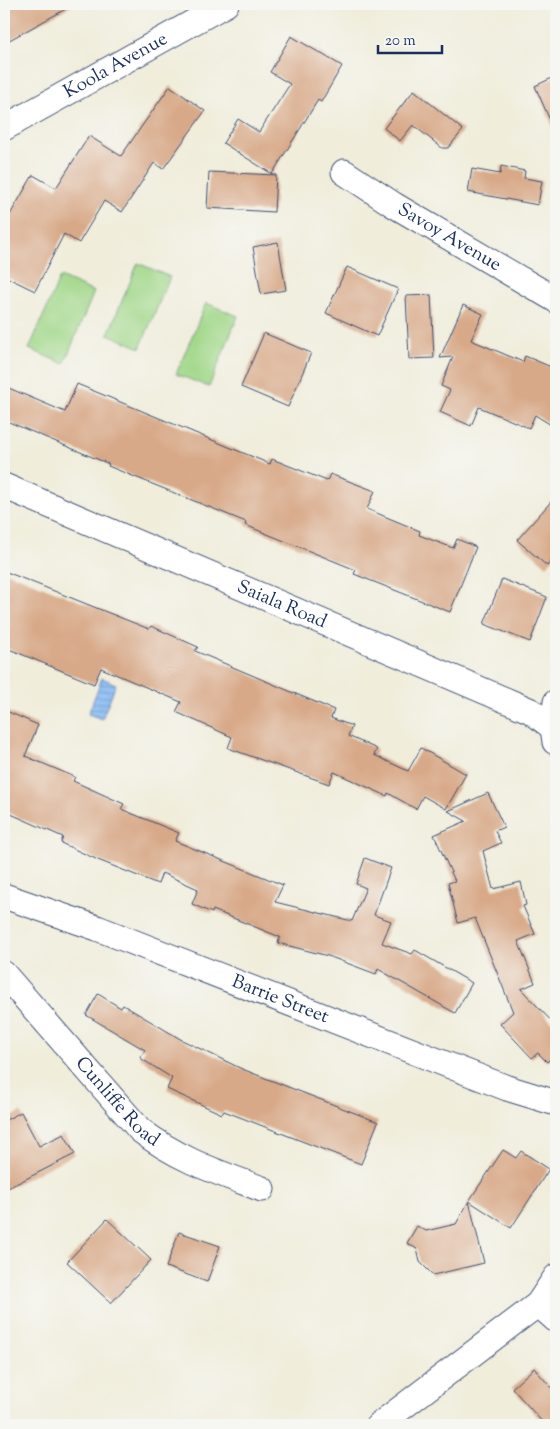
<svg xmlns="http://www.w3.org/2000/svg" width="560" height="1429" viewBox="0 0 560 1429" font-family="'Sorts Mill Goudy',serif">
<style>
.green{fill:#a0d788;stroke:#5e8373}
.water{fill:url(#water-rules);stroke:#5074a9}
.building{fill:#d8a988}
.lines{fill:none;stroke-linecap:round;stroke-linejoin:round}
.minor-casing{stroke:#3b4c71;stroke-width:27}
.minor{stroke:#fff;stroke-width:25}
.labels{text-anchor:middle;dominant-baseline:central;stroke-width:4;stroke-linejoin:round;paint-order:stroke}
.street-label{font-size:19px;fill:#1b2f5e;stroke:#f6f6f2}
</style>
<defs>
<pattern id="water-rules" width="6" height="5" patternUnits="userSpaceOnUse" patternTransform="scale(1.25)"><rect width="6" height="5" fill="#86baf4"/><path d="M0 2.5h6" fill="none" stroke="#6d98c9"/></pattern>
</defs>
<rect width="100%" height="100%" fill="#f6f6f2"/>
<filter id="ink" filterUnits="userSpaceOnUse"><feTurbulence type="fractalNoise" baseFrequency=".02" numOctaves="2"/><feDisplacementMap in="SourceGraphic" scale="10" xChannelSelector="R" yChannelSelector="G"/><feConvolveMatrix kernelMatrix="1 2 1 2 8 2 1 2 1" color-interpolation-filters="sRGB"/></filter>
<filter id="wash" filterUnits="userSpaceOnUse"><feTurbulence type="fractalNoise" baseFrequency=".0096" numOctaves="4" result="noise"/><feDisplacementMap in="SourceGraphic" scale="20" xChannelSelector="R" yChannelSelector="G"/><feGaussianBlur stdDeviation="1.12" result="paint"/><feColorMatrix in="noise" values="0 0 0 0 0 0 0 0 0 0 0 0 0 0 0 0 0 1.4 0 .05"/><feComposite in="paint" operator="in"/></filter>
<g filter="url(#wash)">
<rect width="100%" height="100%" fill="#f0eddb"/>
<g class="green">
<polygon points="138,263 170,277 140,348 108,334"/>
<polygon points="60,277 94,292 64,364 29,349"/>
<polygon points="206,303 238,316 209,387 176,374"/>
</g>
<polygon class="water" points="102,678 116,684 102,719 88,714"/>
<g id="blocks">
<g class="building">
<polygon points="4,4 75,4 4,43"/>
<polygon points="291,36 342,66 321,102 318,100 272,174 223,143 238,119 259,132 290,84 270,72"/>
<polygon points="556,76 556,134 535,86"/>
<polygon points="170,86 205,111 163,169 154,163 122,212 104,201 79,243 64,234 35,291 4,276 4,225 33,175 56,188 89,136 121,156"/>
<polygon points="414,90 463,130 448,148 442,148 413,125 400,141 384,128"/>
<polygon points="501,166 525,171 524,178 542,181 538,205 468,192 472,169 500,174"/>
<polygon points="209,172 276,175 274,212 207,208"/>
<polygon points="278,242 286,290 261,294 253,247"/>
<polygon points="347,267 398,289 377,336 326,313"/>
<polygon points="431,295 434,358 409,359 406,296"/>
<polygon points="463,305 483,314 471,340 523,362 525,356 556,369 556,428 535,415 529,428 479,407 471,426 440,412 450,390 441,386 453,357 440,358"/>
<polygon points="264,333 311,353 288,407 241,387"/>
<polygon points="77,384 270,464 272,459 327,481 330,474 375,491 367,509 420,531 419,535 453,548 457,539 476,547 450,612 354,574 356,570 245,525 246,522 108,466 109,464 4,420 4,386 65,412"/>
<polygon points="556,496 556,555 547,566 517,540"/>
<polygon points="4,571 149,629 151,626 198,647 195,651 334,710 331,718 352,726 348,736 377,749 374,755 408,771 421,748 466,774 446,809 423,796 416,809 388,793 387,796 334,772 329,784 228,748 232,737 176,712 181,702 101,668 94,684 4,647"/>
<polygon points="502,579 547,597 530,642 484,624"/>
<polygon points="4,710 38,725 25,756 75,777 73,781 124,804 121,809 179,833 175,841 283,885 275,902 352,921 366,888 356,884 365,858 391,868 374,915 391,921 382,943 412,954 415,950 472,983 455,1013 378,969 376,974 328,956 278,943 280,937 213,910 212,913 192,904 198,889 162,873 158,884 98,860 61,843 63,837 4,811"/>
<polygon points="488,793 504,827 495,831 501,843 483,851 493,889 521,882 526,905 523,906 535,934 518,941 535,983 521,989 556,1026 556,1054 547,1062 538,1053 532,1058 500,1024 513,1012 475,918 458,923 448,883 455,881 434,835 466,821 448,811"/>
<polygon points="98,994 121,1008 123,1005 182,1040 242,1069 378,1122 361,1164 224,1111 222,1114 167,1089 172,1078 140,1058 145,1050 86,1015"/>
<polygon points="21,1112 39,1146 64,1134 75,1154 4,1190 4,1121"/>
<polygon points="503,1150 516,1158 521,1151 549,1169 511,1228 469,1201"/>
<polygon points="469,1201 484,1263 433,1275 420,1262 417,1249 407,1243 417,1226 426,1231 456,1224"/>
<polygon points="107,1219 151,1260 111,1303 67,1262"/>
<polygon points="179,1232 220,1246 207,1282 166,1267"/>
<polygon points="534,1368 556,1393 556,1425 545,1425 512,1388"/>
</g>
</g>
</g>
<g filter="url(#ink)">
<use href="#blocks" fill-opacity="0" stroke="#3b4c71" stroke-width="1"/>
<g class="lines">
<defs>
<g id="minor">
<path id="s1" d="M 4,128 L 226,4"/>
<path id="s2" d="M 344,172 L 394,205 L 556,300"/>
<path id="s3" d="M 4,486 L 531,711 L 556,730"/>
<polyline points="555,742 553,728 556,702"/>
<path id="s4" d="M 4,896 L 97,928 L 507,1088 L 556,1103"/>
<path id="s5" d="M 4,974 L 140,1130 C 179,1160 217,1172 262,1189"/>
<polyline points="538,1304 556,1320"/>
<polyline points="379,1425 538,1304 556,1277"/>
</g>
</defs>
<use href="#minor" class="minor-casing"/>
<use href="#minor" class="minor"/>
</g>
</g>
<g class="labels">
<g class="street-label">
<text stroke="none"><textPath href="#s1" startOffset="128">Koola Avenue</textPath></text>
<text stroke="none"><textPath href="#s2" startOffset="124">Savoy Avenue</textPath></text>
<text stroke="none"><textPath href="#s3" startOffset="302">Saiala Road</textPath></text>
<text stroke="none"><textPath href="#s4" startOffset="295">Barrie Street</textPath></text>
<text stroke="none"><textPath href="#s5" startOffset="171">Cunliffe Road</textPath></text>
</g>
</g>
<rect width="560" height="1429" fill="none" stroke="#f6f6f2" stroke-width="20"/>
<path d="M378 45v8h64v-8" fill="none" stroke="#1b2f5e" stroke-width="2.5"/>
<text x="385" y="45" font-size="15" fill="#1b2f5e" stroke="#f6f6f2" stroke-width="4" paint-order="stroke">20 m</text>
</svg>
